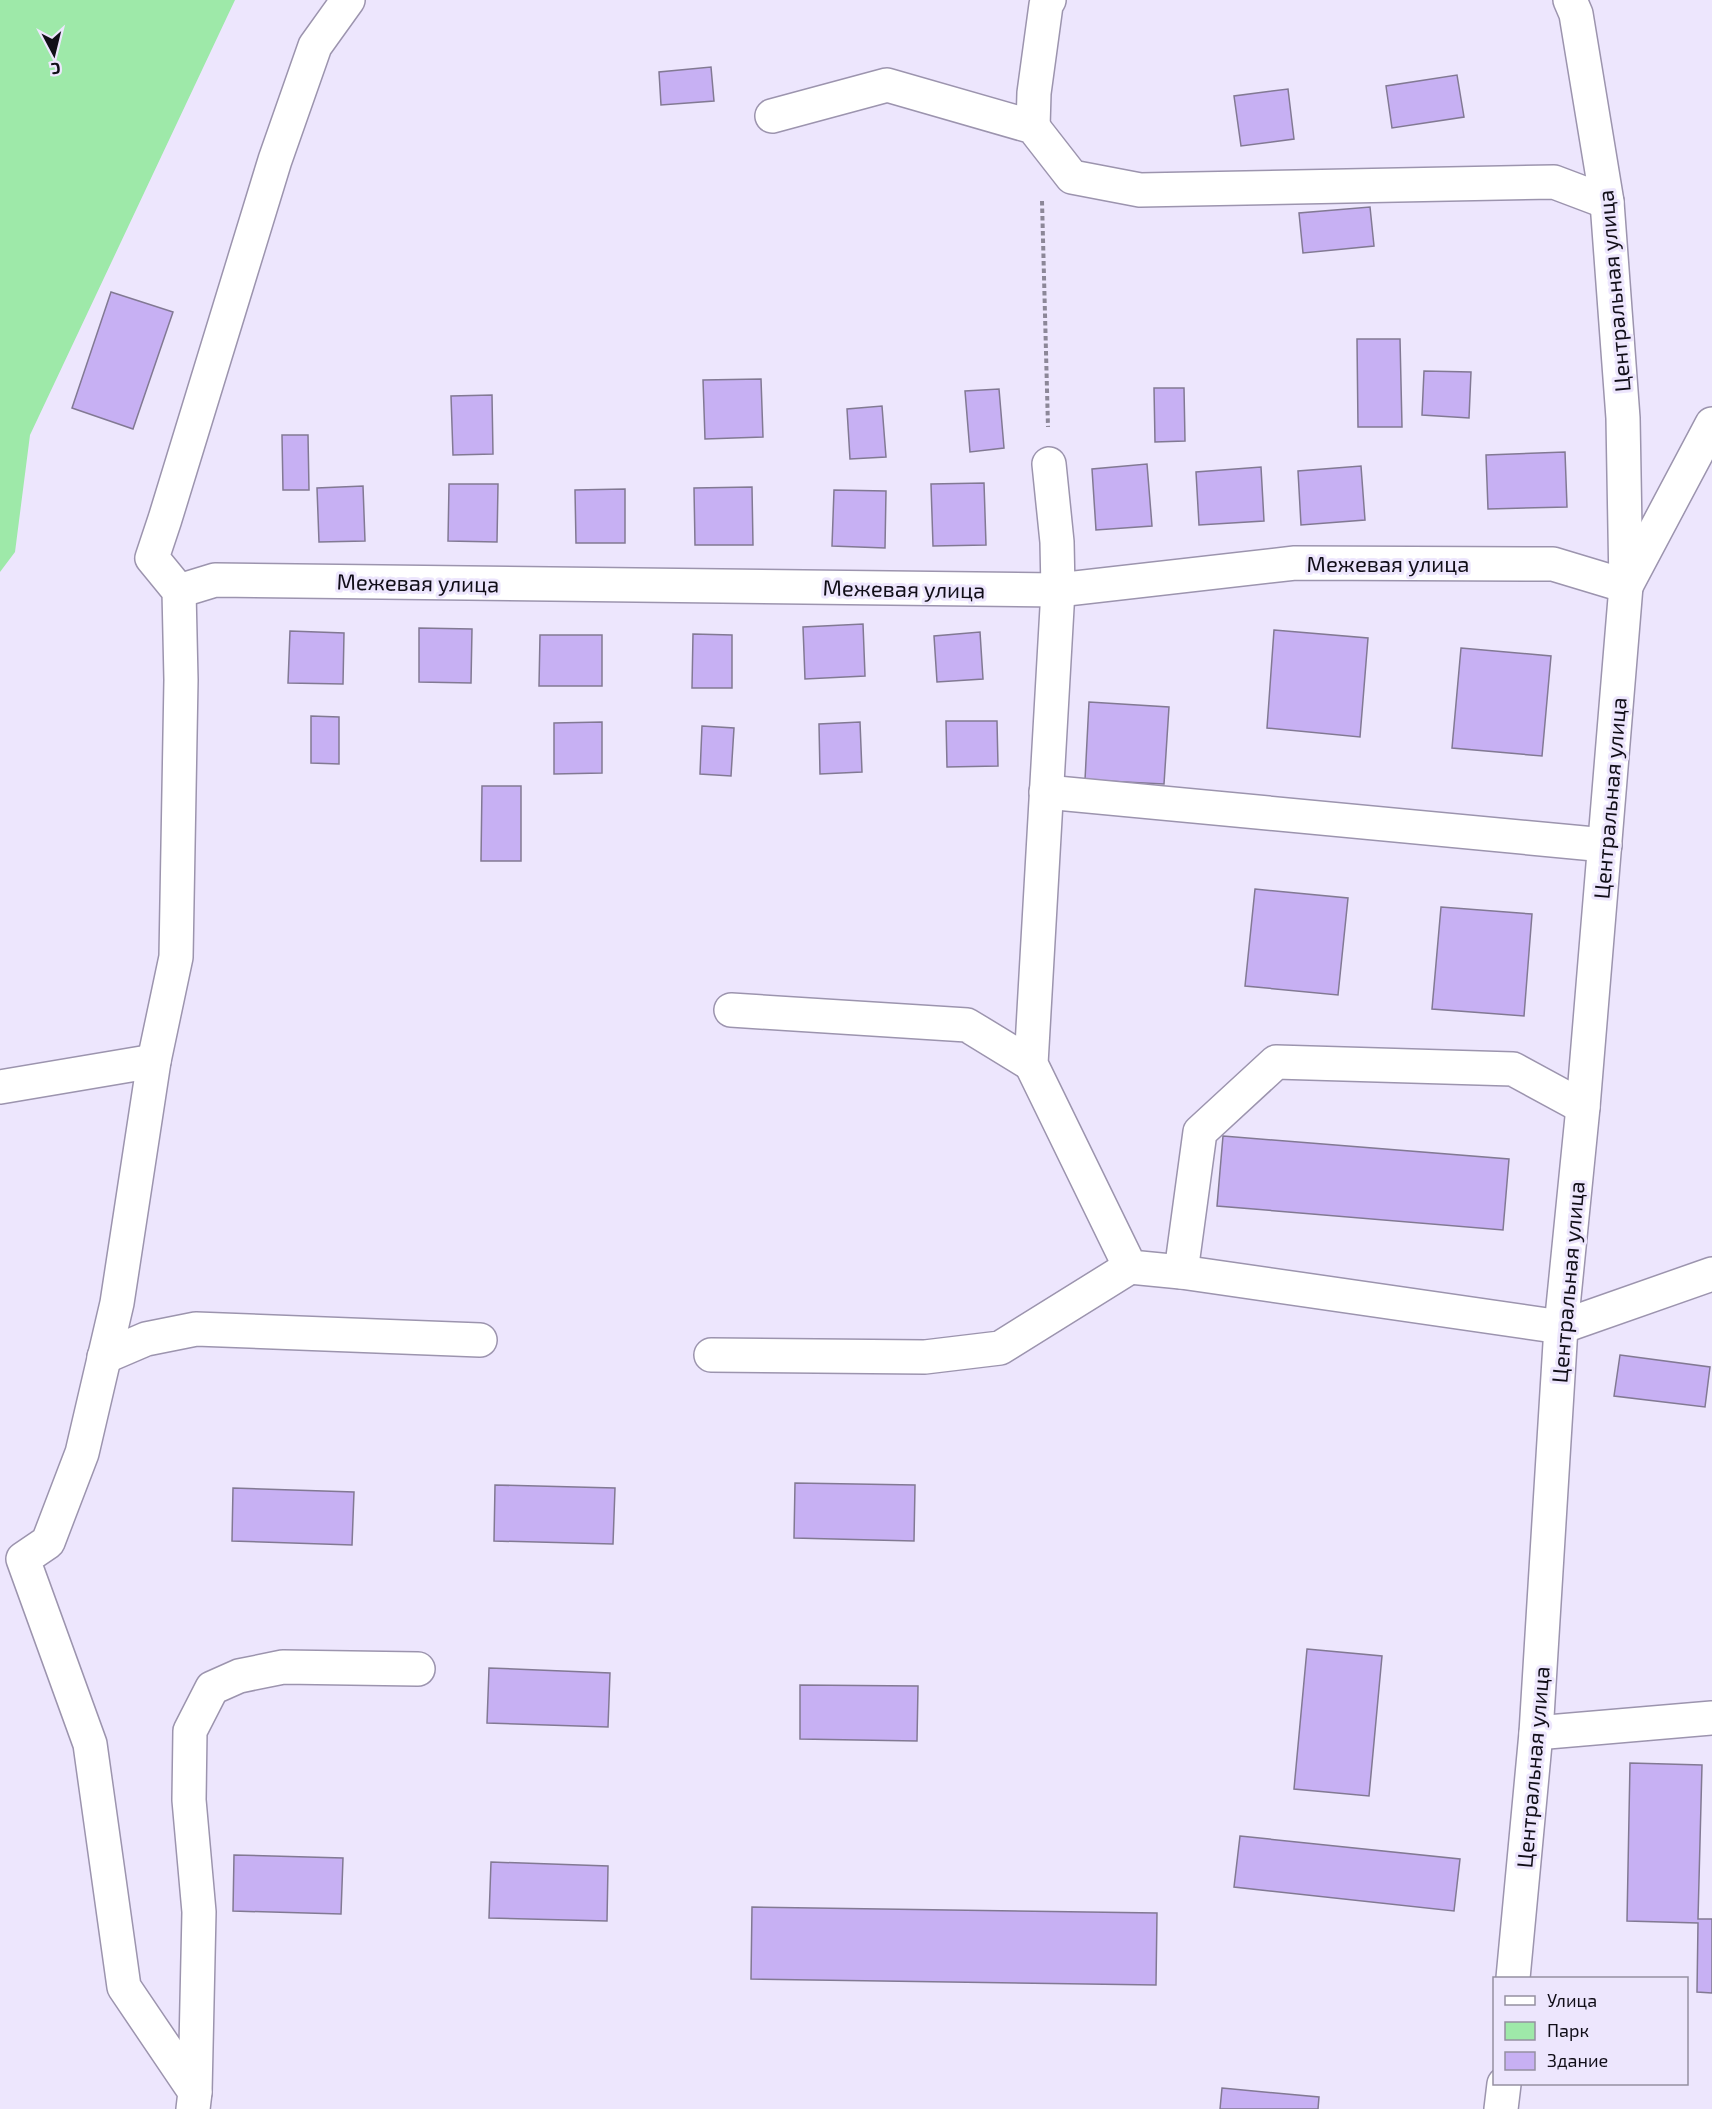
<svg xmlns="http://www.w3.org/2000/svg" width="1712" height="2109" viewBox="0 0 1712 2109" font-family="'Exo 2',sans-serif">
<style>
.green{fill:#9ee9a9}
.building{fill:#c7b0f3;stroke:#827993;stroke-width:1.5}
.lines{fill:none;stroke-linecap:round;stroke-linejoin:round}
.minor-casing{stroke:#9c94ae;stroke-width:36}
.path{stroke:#8c8798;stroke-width:4;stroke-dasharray:4.5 3;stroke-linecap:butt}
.minor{stroke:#fff;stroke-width:33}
.labels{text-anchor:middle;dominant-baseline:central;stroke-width:6;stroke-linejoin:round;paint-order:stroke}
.street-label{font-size:22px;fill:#110e18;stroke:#ede6fd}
</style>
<rect width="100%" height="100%" fill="#ede6fd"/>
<polygon class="green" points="0,0 235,0 30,435 15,552 0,572"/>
<g class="building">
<polygon points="711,67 714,101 661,105 659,72"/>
<polygon points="1457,75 1464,117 1392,128 1386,86"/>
<polygon points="1288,89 1294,139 1241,146 1234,96"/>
<polygon points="1370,207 1374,246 1303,253 1299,213"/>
<polygon points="111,292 173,312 133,429 72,408"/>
<polygon points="1357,339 1400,339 1402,427 1358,427"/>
<polygon points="1424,371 1471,372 1469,418 1422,415"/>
<polygon points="761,379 763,437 705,439 703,380"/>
<polygon points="1154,388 1184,388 1185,441 1155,442"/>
<polygon points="999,389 1004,448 970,452 965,391"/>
<polygon points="492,395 493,454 453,455 451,396"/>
<polygon points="882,406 886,457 850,459 847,409"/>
<polygon points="282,435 308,435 309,490 283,490"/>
<polygon points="1565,452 1567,507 1488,509 1486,455"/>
<polygon points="1147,464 1152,526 1096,530 1092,469"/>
<polygon points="1361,466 1365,520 1301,525 1298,471"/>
<polygon points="1261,467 1264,521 1199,525 1196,472"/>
<polygon points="984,483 986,545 933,546 931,484"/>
<polygon points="449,484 498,484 497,542 448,541"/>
<polygon points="363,486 365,541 319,542 317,488"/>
<polygon points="752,487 753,545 695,545 694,488"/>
<polygon points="625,489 625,543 576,543 575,490"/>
<polygon points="834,490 886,491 885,548 832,546"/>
<polygon points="863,624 865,676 805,679 803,627"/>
<polygon points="419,628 472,629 471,683 419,682"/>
<polygon points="1274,630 1368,638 1360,737 1267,728"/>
<polygon points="290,631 344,633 343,684 288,683"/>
<polygon points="980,632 983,679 937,682 934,636"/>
<polygon points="693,634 732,635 732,688 692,688"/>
<polygon points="540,635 602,635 602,686 539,686"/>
<polygon points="1461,648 1551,656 1542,756 1452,748"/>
<polygon points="1089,702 1169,707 1164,784 1085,780"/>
<polygon points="311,716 339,717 339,764 311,763"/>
<polygon points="946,721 997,721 998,766 947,767"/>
<polygon points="602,722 602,773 554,774 554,723"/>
<polygon points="860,722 862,772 820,774 819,724"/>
<polygon points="702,726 734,728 731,776 700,774"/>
<polygon points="482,786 521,786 521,861 481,861"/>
<polygon points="1255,889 1348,898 1338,995 1245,986"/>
<polygon points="1441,907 1532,914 1524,1016 1432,1009"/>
<polygon points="1223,1136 1509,1159 1503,1230 1217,1206"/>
<polygon points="1620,1355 1710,1367 1705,1407 1614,1396"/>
<polygon points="795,1483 915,1485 914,1541 794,1538"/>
<polygon points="495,1485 615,1488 613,1544 494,1541"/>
<polygon points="233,1488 354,1492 352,1545 232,1541"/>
<polygon points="1307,1649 1382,1656 1369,1796 1294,1789"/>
<polygon points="489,1668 610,1673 608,1727 487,1723"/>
<polygon points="800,1685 918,1686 917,1741 800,1739"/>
<polygon points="1630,1763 1702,1765 1698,1919 1712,1919 1712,1993 1697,1992 1698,1923 1627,1921"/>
<polygon points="1240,1836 1460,1859 1454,1911 1234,1887"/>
<polygon points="234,1855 343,1858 341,1914 233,1911"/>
<polygon points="491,1862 608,1866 607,1921 489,1918"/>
<polygon points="752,1907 1157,1913 1156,1985 751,1979"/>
<polygon points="1222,2088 1319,2097 1318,2109 1220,2109"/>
</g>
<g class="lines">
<defs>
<g id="minor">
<polyline points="772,116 887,85 1033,127 1072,177 1140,190 1554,182 1607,202"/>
<polyline points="1033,127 1034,93 1046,5 1049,0"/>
<polyline points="1049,464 1057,542 1058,590 1031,1064 1130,1267 1181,1272 1561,1327 1712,1274"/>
<polyline points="179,591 215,580 1058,590 1295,563 1553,564 1626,586 1712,424"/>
<polyline points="1046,792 1605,845"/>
<polyline points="731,1010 967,1025 1031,1064"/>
<polyline points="0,1087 154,1061"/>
<polyline points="1181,1272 1200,1132 1276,1062 1513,1069 1583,1107"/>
<polyline points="711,1355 925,1357 1000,1348 1130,1267"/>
<polyline points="104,1357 146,1339 196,1329 480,1340"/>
<polyline points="1536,1733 1712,1718"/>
<polyline points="1513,1978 1536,1733 1561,1327 1583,1107 1626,586 1623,418 1607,202 1576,14 1570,0"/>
<polyline points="195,2092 199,1912 189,1800 190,1731 212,1688 239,1676 283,1667 418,1669"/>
<polyline points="193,2109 195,2092 124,1987 90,1744 23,1559 48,1542 82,1453 117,1303 154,1061 176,957 181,680 179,591 152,558 165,519 275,160 315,46 348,0"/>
<polyline points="1501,2109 1504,2084"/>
</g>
</defs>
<use href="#minor" class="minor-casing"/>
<polyline class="path" points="1042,201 1048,427"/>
<use href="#minor" class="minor"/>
</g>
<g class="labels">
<g class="street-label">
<text transform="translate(1613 291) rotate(-95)">Центральная улица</text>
<text x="1388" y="563">Межевая улица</text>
<text transform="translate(418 582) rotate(1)">Межевая улица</text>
<text transform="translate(904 588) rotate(1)">Межевая улица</text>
<text transform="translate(1609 798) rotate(-85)">Центральная улица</text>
<text transform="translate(1567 1282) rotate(-85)">Центральная улица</text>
<text transform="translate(1532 1767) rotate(-85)">Центральная улица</text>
</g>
</g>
<rect x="1493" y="1977" width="195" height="108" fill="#ede6fd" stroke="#9590a1" stroke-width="1.5"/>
<rect x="1505" y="1996" width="30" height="9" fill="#ffffff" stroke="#9590a1" stroke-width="1.5"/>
<text x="1547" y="2007" font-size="18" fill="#110e18">Улица</text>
<rect x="1505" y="2022" width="30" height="18" fill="#9ee9a9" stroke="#9590a1" stroke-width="1.5"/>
<text x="1547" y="2037" font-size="18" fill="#110e18">Парк</text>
<rect x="1505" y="2052" width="30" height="18" fill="#c7b0f3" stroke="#9590a1" stroke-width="1.5"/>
<text x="1547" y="2067" font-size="18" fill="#110e18">Здание</text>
<g transform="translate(54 54) rotate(173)" stroke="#ede6fd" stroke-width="4.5" paint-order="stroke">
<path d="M0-4.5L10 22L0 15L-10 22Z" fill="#110e18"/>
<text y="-9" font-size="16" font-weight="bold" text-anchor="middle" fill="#110e18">С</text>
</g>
</svg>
